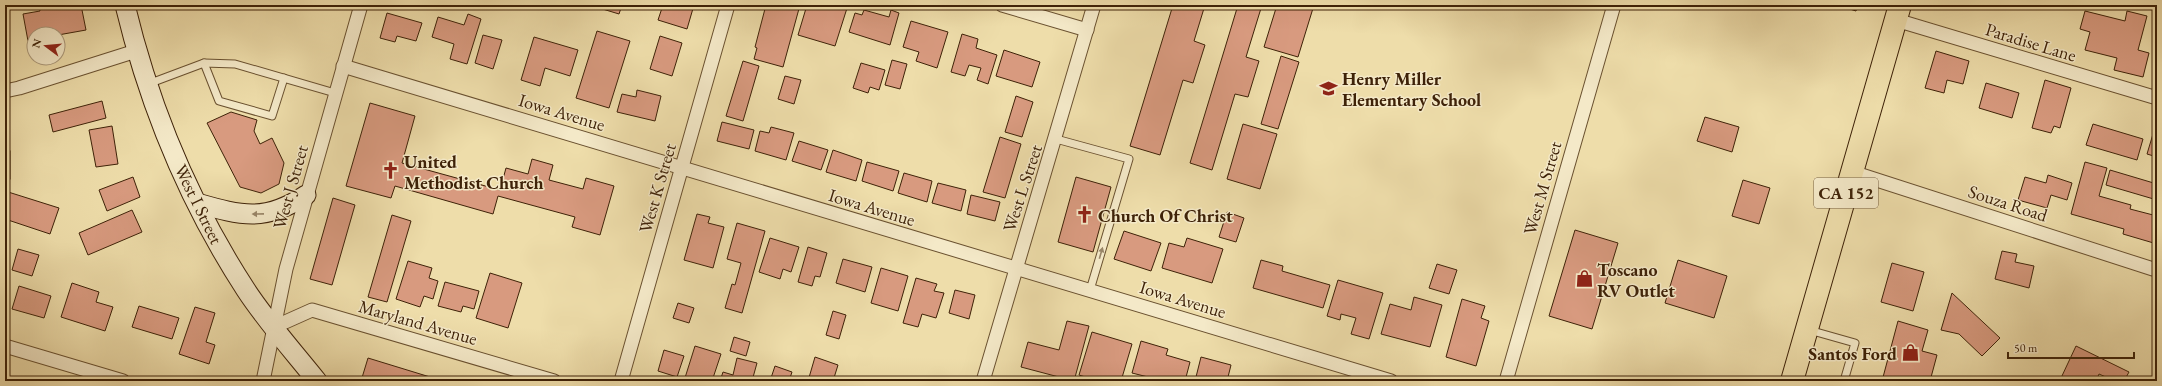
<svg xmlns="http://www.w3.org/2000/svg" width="2162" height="386" viewBox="0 0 2162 386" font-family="'EB Garamond',serif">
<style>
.building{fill:#d89a7f;stroke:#3e2208}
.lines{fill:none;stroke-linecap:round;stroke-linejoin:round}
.lane-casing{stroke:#6a5130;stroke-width:9}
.street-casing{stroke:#6a5130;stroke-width:15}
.secondary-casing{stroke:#3e2208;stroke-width:21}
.highway-casing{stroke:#3e2208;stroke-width:24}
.lane{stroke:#f4e9c8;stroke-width:7}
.street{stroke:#f4e9c8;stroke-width:13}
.secondary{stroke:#f4e9c8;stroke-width:19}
.highway{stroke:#eda;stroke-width:22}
.oneway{fill:#998668}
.labels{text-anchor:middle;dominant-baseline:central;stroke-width:3;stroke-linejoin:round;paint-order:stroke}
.shield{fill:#f4e9c8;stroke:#755e42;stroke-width:1}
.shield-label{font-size:17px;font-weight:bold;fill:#3e2208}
.street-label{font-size:18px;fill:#3e2208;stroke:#f4e9c8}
.poi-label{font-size:18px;font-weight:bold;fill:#3e2208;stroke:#f4e9c8;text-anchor:start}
</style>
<rect width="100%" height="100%" fill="#eda"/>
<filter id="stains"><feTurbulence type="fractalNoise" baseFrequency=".005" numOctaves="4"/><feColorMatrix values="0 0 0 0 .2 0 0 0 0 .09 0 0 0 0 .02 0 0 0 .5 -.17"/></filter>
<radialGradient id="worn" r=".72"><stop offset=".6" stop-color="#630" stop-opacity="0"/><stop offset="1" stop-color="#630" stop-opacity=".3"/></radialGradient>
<g class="building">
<polygon points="39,5 81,5 86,30 58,35 34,34 34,40 28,41 23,14 40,11"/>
<polygon points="596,5 622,5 619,14 596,7"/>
<polygon points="663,5 694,5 687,29 658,20"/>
<polygon points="766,5 800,5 783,67 754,59 757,48 755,47"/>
<polygon points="807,5 848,5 835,46 798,35"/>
<polygon points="1173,5 1205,5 1194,41 1205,45 1193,83 1183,80 1160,155 1130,146"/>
<polygon points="1238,5 1262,5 1246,57 1259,61 1248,97 1235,94 1212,170 1190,163"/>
<polygon points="1277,5 1314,5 1298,57 1264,47"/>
<polygon points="1837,5 1858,5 1856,11"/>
<polygon points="864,10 889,17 891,10 899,13 890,45 849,32 855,13 862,15"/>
<polygon points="2085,11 2125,21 2127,11 2147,16 2138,50 2149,53 2143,77 2114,70 2117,58 2085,50 2090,32 2080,29"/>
<polygon points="387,13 422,23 416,41 397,36 395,42 380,38"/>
<polygon points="468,14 481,19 467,64 450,59 454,44 432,37 438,17 464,25"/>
<polygon points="911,21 948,32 937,68 916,61 919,52 903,47"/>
<polygon points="597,31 630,41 609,108 576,98"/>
<polygon points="962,34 978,39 976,48 997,55 988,84 977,80 981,68 969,65 965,76 951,72"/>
<polygon points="483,35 502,40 493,69 475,63"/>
<polygon points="660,36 682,43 672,76 650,69"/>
<polygon points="534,37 578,50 570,76 545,68 540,86 521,80"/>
<polygon points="1004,50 1040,62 1032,87 996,76"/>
<polygon points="1936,51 1969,61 1963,84 1947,80 1944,93 1925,88"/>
<polygon points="1281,56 1299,62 1278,129 1261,124"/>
<polygon points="892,60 907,64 900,89 885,85"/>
<polygon points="743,61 759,66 743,121 726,116"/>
<polygon points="861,63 885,70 879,90 870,87 868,93 853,88"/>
<polygon points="785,76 801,80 794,104 778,99"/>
<polygon points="2045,80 2071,88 2060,128 2054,126 2051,133 2032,128"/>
<polygon points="1986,83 2019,93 2012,118 1979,108"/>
<polygon points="637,90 661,96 655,121 617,112 622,94 636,97"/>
<polygon points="1016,96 1033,102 1022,137 1005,132"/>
<polygon points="102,101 106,118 53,132 49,115"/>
<polygon points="370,103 415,116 402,163 500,190 506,168 528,174 532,159 553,165 549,180 583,189 586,178 614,186 600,235 572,227 575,217 498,196 493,214 395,186 391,198 346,186"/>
<polygon points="231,112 257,120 254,131 260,144 272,138 284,163 279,184 261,193 240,187 207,123"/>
<polygon points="1705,117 1739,127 1732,152 1697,141"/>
<polygon points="722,122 754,130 749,149 717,141"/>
<polygon points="1243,124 1277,134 1260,189 1227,179"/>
<polygon points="2093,124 2143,139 2137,160 2086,145"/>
<polygon points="112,126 118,164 96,167 89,130"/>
<polygon points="771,127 794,133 786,160 755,151 760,131 769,133"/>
<polygon points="2153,134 2157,135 2157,157 2147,154"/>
<polygon points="1000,137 1021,144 1005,198 983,192"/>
<polygon points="799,141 828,150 821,170 792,161"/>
<polygon points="833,150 862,160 856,181 826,172"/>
<rect x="5" y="151" width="5" height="28"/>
<polygon points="867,162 899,171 893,191 862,181"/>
<polygon points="2085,162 2107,168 2099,196 2131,205 2130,209 2157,216 2157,244 2123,234 2124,229 2071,214"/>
<polygon points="2110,170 2157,184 2157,200 2106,185"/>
<polygon points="904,173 932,181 927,202 898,193"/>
<polygon points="2048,175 2072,183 2067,200 2051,195 2047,208 2018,200 2025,177 2046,183"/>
<polygon points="133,177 140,197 107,211 99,190"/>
<polygon points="1076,177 1111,187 1093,252 1058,242"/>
<polygon points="1743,180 1770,188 1759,224 1732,216"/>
<polygon points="938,183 966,190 961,211 932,203"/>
<polygon points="5,191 59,208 50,234 5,219"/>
<polygon points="971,195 1000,202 995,221 967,214"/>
<polygon points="333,198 355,205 332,285 310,279"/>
<polygon points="132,210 142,232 88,255 79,233"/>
<polygon points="1227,212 1244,218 1236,242 1219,237"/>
<polygon points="697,214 710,217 708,223 724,227 713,268 684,260"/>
<polygon points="392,215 411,221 387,302 368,297"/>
<polygon points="737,223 765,231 742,313 725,308 732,284 735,285 741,263 727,259"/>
<polygon points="1575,230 1618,243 1592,329 1549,316"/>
<polygon points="1124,231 1161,243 1151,271 1114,259"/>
<polygon points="770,238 799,247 791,272 783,269 780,279 759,272"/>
<polygon points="1187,238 1223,249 1212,283 1162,268 1169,243 1184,247"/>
<polygon points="808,247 827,253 820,277 815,276 812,286 798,282"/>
<polygon points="18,249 39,255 32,276 12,270"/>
<polygon points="2002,251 2017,254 2015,262 2034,266 2029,288 1995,279"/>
<polygon points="843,259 872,267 865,292 836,283"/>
<polygon points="1261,260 1283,266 1282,271 1330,285 1323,308 1253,288"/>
<polygon points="1678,260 1727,276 1714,318 1665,303"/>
<polygon points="408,261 432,268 429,278 438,281 433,299 424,296 420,307 396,299"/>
<polygon points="1892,263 1924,272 1913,311 1881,302"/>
<polygon points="1437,264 1457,270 1449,294 1429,288"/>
<polygon points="881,268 908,276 898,311 871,303"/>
<polygon points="490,273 522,283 508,328 476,318"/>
<polygon points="916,278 937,284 934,291 944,293 936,318 922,314 918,327 903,323"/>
<polygon points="1338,280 1383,293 1369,339 1351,334 1356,318 1341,314 1340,320 1327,316"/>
<polygon points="445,282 479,291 474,309 463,306 461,312 438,306"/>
<polygon points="72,283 99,292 96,302 113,307 105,331 61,317"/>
<polygon points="19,286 51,296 44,318 12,309"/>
<polygon points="955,290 975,295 969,319 949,313"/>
<polygon points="1952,293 2000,338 1982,356 1959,334 1941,330"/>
<polygon points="1414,297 1442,305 1430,347 1381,334 1390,304 1411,310"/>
<polygon points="1462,299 1485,306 1481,318 1489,321 1476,366 1446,357"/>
<polygon points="678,303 694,308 689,323 673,318"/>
<polygon points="139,306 179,318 172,339 132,327"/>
<polygon points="195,307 215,313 206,342 215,345 209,364 179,354"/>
<polygon points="833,311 846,315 839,339 826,335"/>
<polygon points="1067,321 1089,326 1074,381 1021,367 1028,342 1059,350"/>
<polygon points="1898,321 1928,330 1922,351 1937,355 1930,381 1882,381"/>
<polygon points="1092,332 1132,344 1121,381 1098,381 1079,375"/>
<polygon points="734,337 750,342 746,356 730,351"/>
<polygon points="1141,341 1168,349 1166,355 1190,362 1185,381 1155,381 1156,379 1132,373"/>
<polygon points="695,346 721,354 712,381 684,381"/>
<polygon points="2076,346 2129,372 2124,381 2115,381 2099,374 2096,381 2068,381 2061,378"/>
<polygon points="664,350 684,356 677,377 658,371"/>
<polygon points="815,357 838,365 833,381 808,381"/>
<polygon points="1201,357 1231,365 1227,381 1195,381"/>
<polygon points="368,358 430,377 429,381 361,381"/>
<polygon points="737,358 757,363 752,381 720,381 723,372 733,375"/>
<polygon points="775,366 792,372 789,381 770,381"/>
<polygon points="1251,377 1266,380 1266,381 1250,381"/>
</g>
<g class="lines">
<defs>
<g id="lane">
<polyline points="204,63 219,101 272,116 284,78"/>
<polyline points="148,84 204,63 235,64 335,93"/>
<polyline points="1056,139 1129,159 1090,290"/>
<polyline points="1809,330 1855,343 1844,381"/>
</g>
<g id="street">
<polyline points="1002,5 1087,30"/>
<polyline points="1896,20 2157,98"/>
<polyline points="343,66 1391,381"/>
<polyline points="5,91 19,88 136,51"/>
<polyline points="1852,172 2153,269"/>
<polyline points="274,327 312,310 554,381"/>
<polyline points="5,346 123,381"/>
<polyline points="263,381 286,269 361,5"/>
<polyline points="621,381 728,5"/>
<polyline points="983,381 1094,5"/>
<polyline points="1506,381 1614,5"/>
</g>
<g id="secondary">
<path d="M 125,5 C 149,105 190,204 246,290 C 267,322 293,351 317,381"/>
<path d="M 197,203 C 242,216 266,222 306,195"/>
</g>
<polyline id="highway" points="1792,381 1900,5"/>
</defs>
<use href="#lane" class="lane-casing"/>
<use href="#street" class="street-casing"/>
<use href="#secondary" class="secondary-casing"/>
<use href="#highway" class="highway-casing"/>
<use href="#lane" class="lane"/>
<use href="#street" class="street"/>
<use href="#secondary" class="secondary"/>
<use href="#highway" class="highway"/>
</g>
<defs><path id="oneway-solid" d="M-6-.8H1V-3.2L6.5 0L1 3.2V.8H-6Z"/></defs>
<g class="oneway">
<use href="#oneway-solid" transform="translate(258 214) rotate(179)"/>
<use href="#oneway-solid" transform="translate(1101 253) rotate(-74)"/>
</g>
<defs>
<symbol id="school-bare" viewBox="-9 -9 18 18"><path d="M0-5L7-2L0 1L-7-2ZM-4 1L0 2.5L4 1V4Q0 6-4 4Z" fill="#8f2418" stroke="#f4e9c8" stroke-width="2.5" paint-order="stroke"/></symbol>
<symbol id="church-bare" viewBox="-9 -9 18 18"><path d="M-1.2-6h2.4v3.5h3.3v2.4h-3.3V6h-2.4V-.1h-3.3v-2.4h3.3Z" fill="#8f2418" stroke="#f4e9c8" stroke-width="2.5" paint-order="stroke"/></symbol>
<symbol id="shop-bare" viewBox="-9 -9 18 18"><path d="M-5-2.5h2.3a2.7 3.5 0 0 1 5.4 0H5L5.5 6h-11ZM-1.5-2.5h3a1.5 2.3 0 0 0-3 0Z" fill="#8f2418" stroke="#f4e9c8" stroke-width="2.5" paint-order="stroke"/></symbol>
</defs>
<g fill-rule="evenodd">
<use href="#school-bare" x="1316" y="76" width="25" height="25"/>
<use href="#church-bare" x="378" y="158" width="25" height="25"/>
<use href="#church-bare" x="1072" y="202" width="25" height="25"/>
<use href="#shop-bare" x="1572" y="266" width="25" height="25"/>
<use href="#shop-bare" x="1898" y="340" width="25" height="25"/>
</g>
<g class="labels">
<rect class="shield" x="1814" y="178" width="64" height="30" rx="3"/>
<g class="shield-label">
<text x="1846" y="193">CA 152</text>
</g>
<g class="street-label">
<text transform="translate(2031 42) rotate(17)">Paradise Lane</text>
<text transform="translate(562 112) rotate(17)">Iowa Avenue</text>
<text transform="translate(290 187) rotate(-74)">West J Street</text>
<text transform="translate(657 188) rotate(-74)">West K Street</text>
<text transform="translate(1022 188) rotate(-72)">West L Street</text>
<text transform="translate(1542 188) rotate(-74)">West M Street</text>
<text transform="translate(2008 203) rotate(18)">Souza Road</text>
<text transform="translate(199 204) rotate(64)">West I Street</text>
<text transform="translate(872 207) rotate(17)">Iowa Avenue</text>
<text transform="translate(1183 299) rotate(17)">Iowa Avenue</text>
<text transform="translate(418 322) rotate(16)">Maryland Avenue</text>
</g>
<g class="poi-label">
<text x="1342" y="78">Henry Miller<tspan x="1342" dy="21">Elementary School</tspan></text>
<text x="404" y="161">United<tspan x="404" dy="21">Methodist Church</tspan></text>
<text x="1098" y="215">Church Of Christ</text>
<text x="1597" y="269">Toscano<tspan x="1597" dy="21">RV Outlet</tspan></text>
<text x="1897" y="353" text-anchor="end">Santos Ford</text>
</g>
</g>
<rect width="2162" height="386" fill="none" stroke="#eda" stroke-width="20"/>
<rect x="6" y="6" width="2150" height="374" fill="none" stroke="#3e2208" stroke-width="2"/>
<rect x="10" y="10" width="2142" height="366" fill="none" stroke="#3e2208"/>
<g transform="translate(46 46) rotate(286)"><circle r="19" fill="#f4e9c8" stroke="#ab997b"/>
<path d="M0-3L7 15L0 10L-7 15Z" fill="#8f2418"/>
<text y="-6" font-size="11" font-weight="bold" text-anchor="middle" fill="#3e2208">N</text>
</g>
<path d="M2008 352v6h126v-6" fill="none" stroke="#3e2208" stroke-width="2"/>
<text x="2014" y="352" font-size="12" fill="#3e2208" stroke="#f4e9c8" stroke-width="3" paint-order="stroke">50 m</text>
<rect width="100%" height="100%" filter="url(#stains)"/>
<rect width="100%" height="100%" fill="url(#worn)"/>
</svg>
